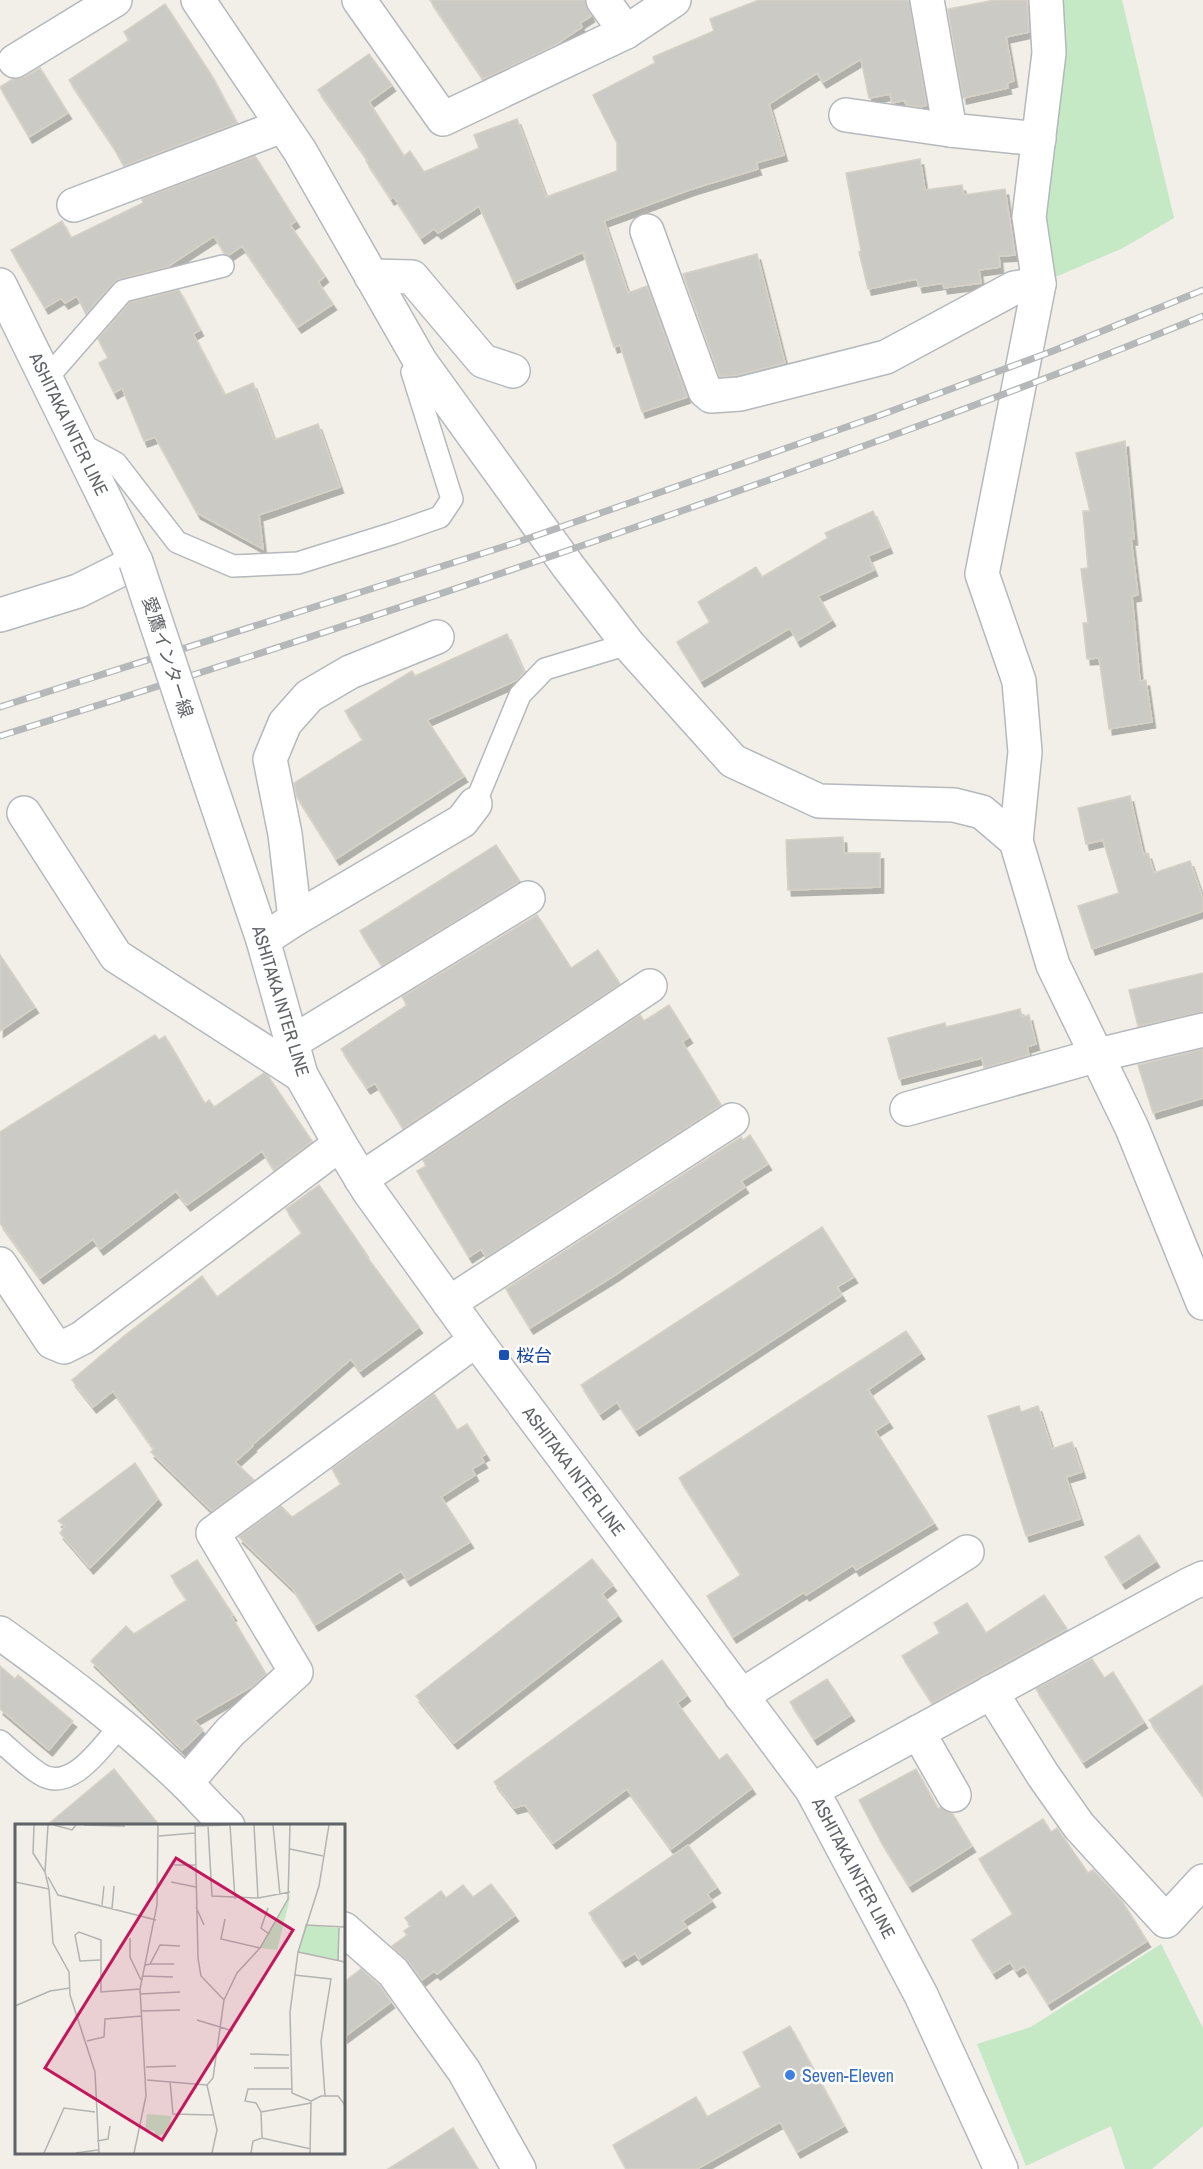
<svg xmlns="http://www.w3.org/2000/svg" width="1203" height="2169" viewBox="0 0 1203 2169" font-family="'Archivo Narrow','Noto Sans JP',sans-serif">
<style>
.green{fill:#c5e8c5}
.building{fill:#cccac5;stroke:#d6d1c6;stroke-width:1.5;filter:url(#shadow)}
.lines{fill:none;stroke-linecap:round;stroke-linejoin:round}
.lane-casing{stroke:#b5b8bc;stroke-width:24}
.street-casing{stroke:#b5b8bc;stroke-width:36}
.secondary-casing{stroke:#b6babf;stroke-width:36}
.lane{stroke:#fff;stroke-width:21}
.street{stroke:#fff;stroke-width:33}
.secondary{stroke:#fff;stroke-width:33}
.rail-casing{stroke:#b6b7b8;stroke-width:7}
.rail{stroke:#fff;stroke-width:4.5;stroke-dasharray:14;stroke-linecap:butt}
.secondary-bridge-casing{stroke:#b6babf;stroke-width:36;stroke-linecap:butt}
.secondary-bridge{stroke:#fff;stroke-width:33}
.transit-dot{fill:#1a4fb4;stroke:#fff;stroke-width:2}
.shop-dot{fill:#3f7fe0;stroke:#fff;stroke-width:2}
.labels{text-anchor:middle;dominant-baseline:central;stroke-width:5;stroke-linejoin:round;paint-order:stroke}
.street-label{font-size:18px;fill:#5f6368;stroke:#fff}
.transit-label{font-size:18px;fill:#164399;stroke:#fff;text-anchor:start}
.shop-label{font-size:18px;fill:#366cbe;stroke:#fff;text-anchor:start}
.inset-road{fill:none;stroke:#b3b3b1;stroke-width:1.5}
.view{fill:#c2185b;fill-opacity:0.15;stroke:#c2185b;stroke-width:3}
.inset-edge{fill:none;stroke:#5f6368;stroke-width:3}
</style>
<defs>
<filter id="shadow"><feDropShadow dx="3.5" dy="6" stdDeviation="0" flood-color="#0004"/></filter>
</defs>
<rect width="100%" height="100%" fill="#f1efe8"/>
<g class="green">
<polygon points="1047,0 1122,0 1174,218 1123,248 1039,284 1044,249 1057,92"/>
<polygon points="1161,1944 1203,2028 1203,2126 1152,2169 1125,2169 1111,2126 1026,2166 977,2044 1031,2027"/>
</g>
<g class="building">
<polygon points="430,0 585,0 591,16 580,23 582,27 555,45 483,79"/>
<polygon points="759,0 909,0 927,105 920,107 906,105 905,100 892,103 890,94 869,98 861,59 823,82 817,73 769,104 784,155 756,163 758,169 692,189 604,221 628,293 647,286 687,397 642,412 620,345 614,347 583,252 514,283 479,206 438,233 434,229 421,238 394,197 391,199 366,161 368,160 318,90 369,54 392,85 369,102 404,156 410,151 424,172 479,148 474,135 517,119 546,197 617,171 617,143 593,95 655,63 653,57 714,31 710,19"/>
<polygon points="995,0 1027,0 1029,32 1006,37 1014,81 1007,83 1008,88 963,98 948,9"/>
<polygon points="165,4 210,73 237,123 124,166 111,143 69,80 129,40 124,32"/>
<polygon points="40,68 68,113 29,137 0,87 13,79 25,77"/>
<polygon points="255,156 296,221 290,225 325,276 318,282 333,304 298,327 242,246 229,255 225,254 214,236 167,267 119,279 113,283 86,314 77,296 65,303 61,298 45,308 11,250 62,221 71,238 143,203 142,199"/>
<polygon points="920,159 925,190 962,185 964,195 1005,189 1015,255 999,256 1000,267 979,270 981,283 944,288 943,283 919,287 917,279 868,289 859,252 861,251 846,173"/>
<polygon points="757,254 785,363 737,375 720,377 683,274"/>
<polygon points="179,290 200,330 193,334 225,395 253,383 274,440 318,424 340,487 259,515 263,549 197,513 155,437 144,441 122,388 114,393 99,363 108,358 98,339 130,302"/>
<polygon points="1125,441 1134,539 1131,539 1138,595 1132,596 1140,681 1146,680 1152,722 1109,729 1099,658 1087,659 1083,623 1088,623 1081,569 1088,568 1083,511 1090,511 1076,453"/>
<polygon points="873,511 889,547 868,556 874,570 818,596 832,620 797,641 790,628 701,681 677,642 710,622 698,602 756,567 762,577 828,538 825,533"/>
<polygon points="507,634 524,672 517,680 427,720 464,776 336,859 297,797 294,783 363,740 345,711 412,671 415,676"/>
<polygon points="1130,796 1143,854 1148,853 1154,873 1190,861 1203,899 1203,911 1092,949 1078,906 1119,893 1103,840 1086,844 1078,808"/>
<polygon points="843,837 844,853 880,853 880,887 788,890 786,840"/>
<polygon points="496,845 519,880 517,883 382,966 360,931"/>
<polygon points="537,915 571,968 598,950 620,984 403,1128 375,1083 367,1088 341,1049 407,1005 402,997"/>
<polygon points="0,955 35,1007 0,1031"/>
<polygon points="1203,973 1203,1012 1138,1026 1129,990"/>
<polygon points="669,1005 689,1037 682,1042 721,1105 486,1257 481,1249 469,1257 417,1171 426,1166 423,1160 640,1015 644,1021"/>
<polygon points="1020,1009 1022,1017 1029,1015 1036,1044 1027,1047 1029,1055 984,1068 982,1058 899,1079 888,1038 945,1023 946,1027"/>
<polygon points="155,1035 159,1040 165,1036 205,1104 209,1100 214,1107 264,1073 268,1076 312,1141 274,1170 262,1151 187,1205 176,1191 100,1249 93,1239 40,1278 0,1223 0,1132"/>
<polygon points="1203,1049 1203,1098 1153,1113 1138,1065"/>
<polygon points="750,1135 768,1164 741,1181 745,1187 615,1275 530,1328 506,1289 741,1137 743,1140"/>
<polygon points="319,1185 365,1252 364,1253 419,1327 360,1371 351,1359 252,1445 253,1446 235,1462 254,1480 212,1511 151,1452 154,1449 113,1391 93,1407 72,1380 124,1336 202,1276 217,1297 302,1233 286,1209"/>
<polygon points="822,1227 854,1277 837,1287 842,1295 636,1430 617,1402 600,1414 581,1385"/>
<polygon points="906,1331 921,1353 868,1390 889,1422 875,1431 934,1523 856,1570 853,1565 806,1595 804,1592 733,1637 707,1596 741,1575 679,1478"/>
<polygon points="434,1394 457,1430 467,1424 486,1454 481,1457 484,1462 472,1469 475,1475 441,1497 470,1542 407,1580 401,1571 315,1625 293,1589 239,1537 281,1506 292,1517 341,1484 332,1469"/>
<polygon points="1019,1406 1021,1412 1038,1406 1052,1449 1072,1442 1082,1472 1066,1477 1080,1519 1026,1536 988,1416"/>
<polygon points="135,1463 158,1499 90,1568 60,1533 65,1526 58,1521"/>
<polygon points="1139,1535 1156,1561 1122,1583 1105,1557"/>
<polygon points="592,1559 613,1585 602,1594 618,1615 454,1743 416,1696"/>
<polygon points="197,1560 233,1615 231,1616 266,1674 253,1686 194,1720 203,1730 182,1750 91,1661 126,1626 134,1634 187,1600 171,1576"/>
<polygon points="1044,1595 1067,1629 932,1703 902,1656 940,1633 934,1623 967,1603 986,1633"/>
<polygon points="1092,1659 1104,1678 1113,1672 1144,1722 1083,1762 1036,1689"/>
<polygon points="662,1660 687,1695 677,1703 719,1760 727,1754 752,1788 671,1849 627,1789 553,1843 525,1805 514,1808 494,1782"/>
<polygon points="0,1666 15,1679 18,1675 73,1721 49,1750 0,1709"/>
<polygon points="827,1679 851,1715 814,1739 790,1702"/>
<polygon points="1203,1685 1203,1795 1149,1720"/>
<polygon points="114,1769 160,1826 46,1826"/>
<polygon points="916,1769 938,1809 941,1807 952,1813 972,1846 909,1886 883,1845 859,1800"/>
<polygon points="1043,1819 1051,1832 1057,1828 1088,1873 1093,1870 1122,1901 1147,1941 1048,2004 1024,1966 1016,1971 1010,1962 993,1973 972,1940 1013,1914 979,1859"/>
<polygon points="688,1845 717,1887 707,1894 712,1901 682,1921 687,1927 639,1959 635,1953 622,1961 589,1913"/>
<polygon points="491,1884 515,1915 437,1974 434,1971 422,1980 408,1961 392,1946 407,1935 404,1931 411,1926 405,1918 441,1891 446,1898 463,1885 473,1897"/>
<polygon points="361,1969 379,1985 391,2002 344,2037 344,1982"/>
<polygon points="790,2026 844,2126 797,2152 780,2122 697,2169 626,2169 613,2145 696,2097 707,2117 761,2087 743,2052"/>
<polygon points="453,2128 478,2169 388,2169"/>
</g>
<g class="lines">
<defs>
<g id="lane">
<polyline points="47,378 123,291 223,266"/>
<polyline points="79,443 116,463 177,542 233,566 298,563 394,533 440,517 452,499 412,372 420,361"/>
<polyline points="475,804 520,695 545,669 628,644"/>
<path d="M 0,1741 C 13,1752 26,1765 40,1774 C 71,1794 102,1746 120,1726"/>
</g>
<g id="street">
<polyline points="198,0 300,151 420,361 568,566 628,644 733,761 819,801 954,805 982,812 1016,841 1053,965 1132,1128 1203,1303"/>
<polyline points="359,0 443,119 626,32 674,0"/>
<polyline points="603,0 626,32"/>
<polyline points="927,0 950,130 1039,139"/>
<polyline points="15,61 115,0"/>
<polyline points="846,115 950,130"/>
<polyline points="74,205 282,126"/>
<polyline points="647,231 705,391 711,396 740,394 886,357 1014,288 1039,284"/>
<polyline points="371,276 412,277 483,361 513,371"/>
<polyline points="0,615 78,591 136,562"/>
<polyline points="24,813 116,956 301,1075"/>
<polyline points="1016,841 1025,752 1019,681 982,574 1039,284 1029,217 1049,53 1046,0"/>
<polyline points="295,919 462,821 475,804"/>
<polyline points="263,940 295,919 285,834 270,759 285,723 309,696 350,672 437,637"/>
<polyline points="291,1043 528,898"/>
<polyline points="907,1109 1098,1055 1203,1030"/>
<polyline points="361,1179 650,986"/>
<polyline points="0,1264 52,1342 64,1347 82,1338 340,1144"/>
<polyline points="449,1303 732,1120"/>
<path d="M 0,1633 C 64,1679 129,1728 186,1783 C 200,1797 213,1812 228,1826"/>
<polyline points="991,1692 1043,1775 1079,1826 1166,1921 1203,1881"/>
<polyline points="741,1696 967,1552"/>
<polyline points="918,1732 954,1795"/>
<polyline points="186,1783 230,1732 296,1672 213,1533 476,1340"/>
<polyline points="812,1790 1190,1584 1203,1578"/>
<polyline points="344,1929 393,1972 464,2071 519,2169"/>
</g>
<g id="secondary">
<polyline points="0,285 136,562"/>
<polyline points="199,751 263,940 301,1075 340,1144 368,1190 476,1340 812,1790 921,1995 1001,2169"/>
</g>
</defs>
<use href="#lane" class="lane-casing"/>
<use href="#street" class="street-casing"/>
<use href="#secondary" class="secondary-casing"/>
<use href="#lane" class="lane"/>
<use href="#street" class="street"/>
<use href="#secondary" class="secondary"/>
<defs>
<g id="rail">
<polyline points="0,707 515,543 878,416 1053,351 1203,290"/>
<path d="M 0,736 C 212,670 423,601 633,528 C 824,461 1015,393 1203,316"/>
</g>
</defs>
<use href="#rail" class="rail-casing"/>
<use href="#rail" class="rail"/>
<defs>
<polyline id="secondary-bridge" points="136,562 199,751"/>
</defs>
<use href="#secondary-bridge" class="secondary-bridge-casing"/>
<use href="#secondary-bridge" class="secondary-bridge"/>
</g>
<rect class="transit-dot" x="498" y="1349" width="12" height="12" rx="3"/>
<circle class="shop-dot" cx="790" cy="2075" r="6"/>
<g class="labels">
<g class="street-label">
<text transform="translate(69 424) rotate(64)">ASHITAKA INTER LINE</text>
<text transform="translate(168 657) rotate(72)">愛鷹インター線</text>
<text transform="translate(281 1001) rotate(73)">ASHITAKA INTER LINE</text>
<text transform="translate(574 1471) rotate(53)">ASHITAKA INTER LINE</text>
<text transform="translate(854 1868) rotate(62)">ASHITAKA INTER LINE</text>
</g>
<g class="transit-label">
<text x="516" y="1355">桜台</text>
</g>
<g class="shop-label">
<text x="802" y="2075">Seven-Eleven</text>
</g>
</g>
<g transform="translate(15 1824)">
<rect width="330" height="330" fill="#f1efe8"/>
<path d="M 276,70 L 262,126 L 245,124 ZM 290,101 L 324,104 L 324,136 L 283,128 ZM 132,290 L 156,292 L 155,307 L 139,314 L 140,307 L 130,305 Z" fill="#c5e8c5"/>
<path class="inset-road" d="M 19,1 L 18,29 L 30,48 L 34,65 L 38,119 L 54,148 L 55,171 L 80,248 L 84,329M 39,1 L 57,6 L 61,1M 69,1 L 110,2M 180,1 L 183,134 L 186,152 L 209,176 L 198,254 L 192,261 L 202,306 L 197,329M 215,1 L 220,75M 239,1 L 243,74M 258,1 L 265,71M 180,2 L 213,1M 193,2 L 197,72 L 243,74 L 275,68M 144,12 L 180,9M 275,25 L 308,32M 159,41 L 181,41M 30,48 L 33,1M 33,53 L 43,71 L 141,96M 0,58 L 34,65M 156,58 L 181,63M 87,81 L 89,62M 181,83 L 189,101M 253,84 L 246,104 L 254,110M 97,85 L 99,62M 210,95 L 206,115 L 245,124M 290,101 L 330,103M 115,114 L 115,133 L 126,156M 283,128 L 330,138M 85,136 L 65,137 L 60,111 L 64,108 L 86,116 L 86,168 L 125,165M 323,136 L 324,104M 135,140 L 159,140M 130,141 L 135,140 L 145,121 L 165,122M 279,151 L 316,155 L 306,217 L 310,272M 127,152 L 158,153M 125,170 L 165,168M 209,176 L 222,149 L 245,124 L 273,75 L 275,1M 0,182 L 35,167 L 55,164M 126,187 L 165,186M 182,196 L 218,207M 72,217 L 89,213 L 90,195 L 127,192M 235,230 L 274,231M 131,243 L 161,242M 239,244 L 274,244M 132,256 L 192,261M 155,257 L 158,290 L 198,291M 296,277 L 306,272 L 323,272 L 330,281M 246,288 L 296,279M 247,314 L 246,288 L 241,279 L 230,277 L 233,265 L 277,265M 82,317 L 93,315 L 95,302M 29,329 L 49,284 L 80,288M 61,329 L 83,326M 119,329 L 131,272 L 125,165 L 142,81 L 143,1M 236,329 L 238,317 L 247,314 L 296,325M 295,329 L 296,277 L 277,269 L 275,188 L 283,128 L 304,62 L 314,1"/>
<path class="view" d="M 161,34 L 278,106 L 147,316 L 30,244 Z"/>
<rect width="330" height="330" class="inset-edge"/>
</g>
</svg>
